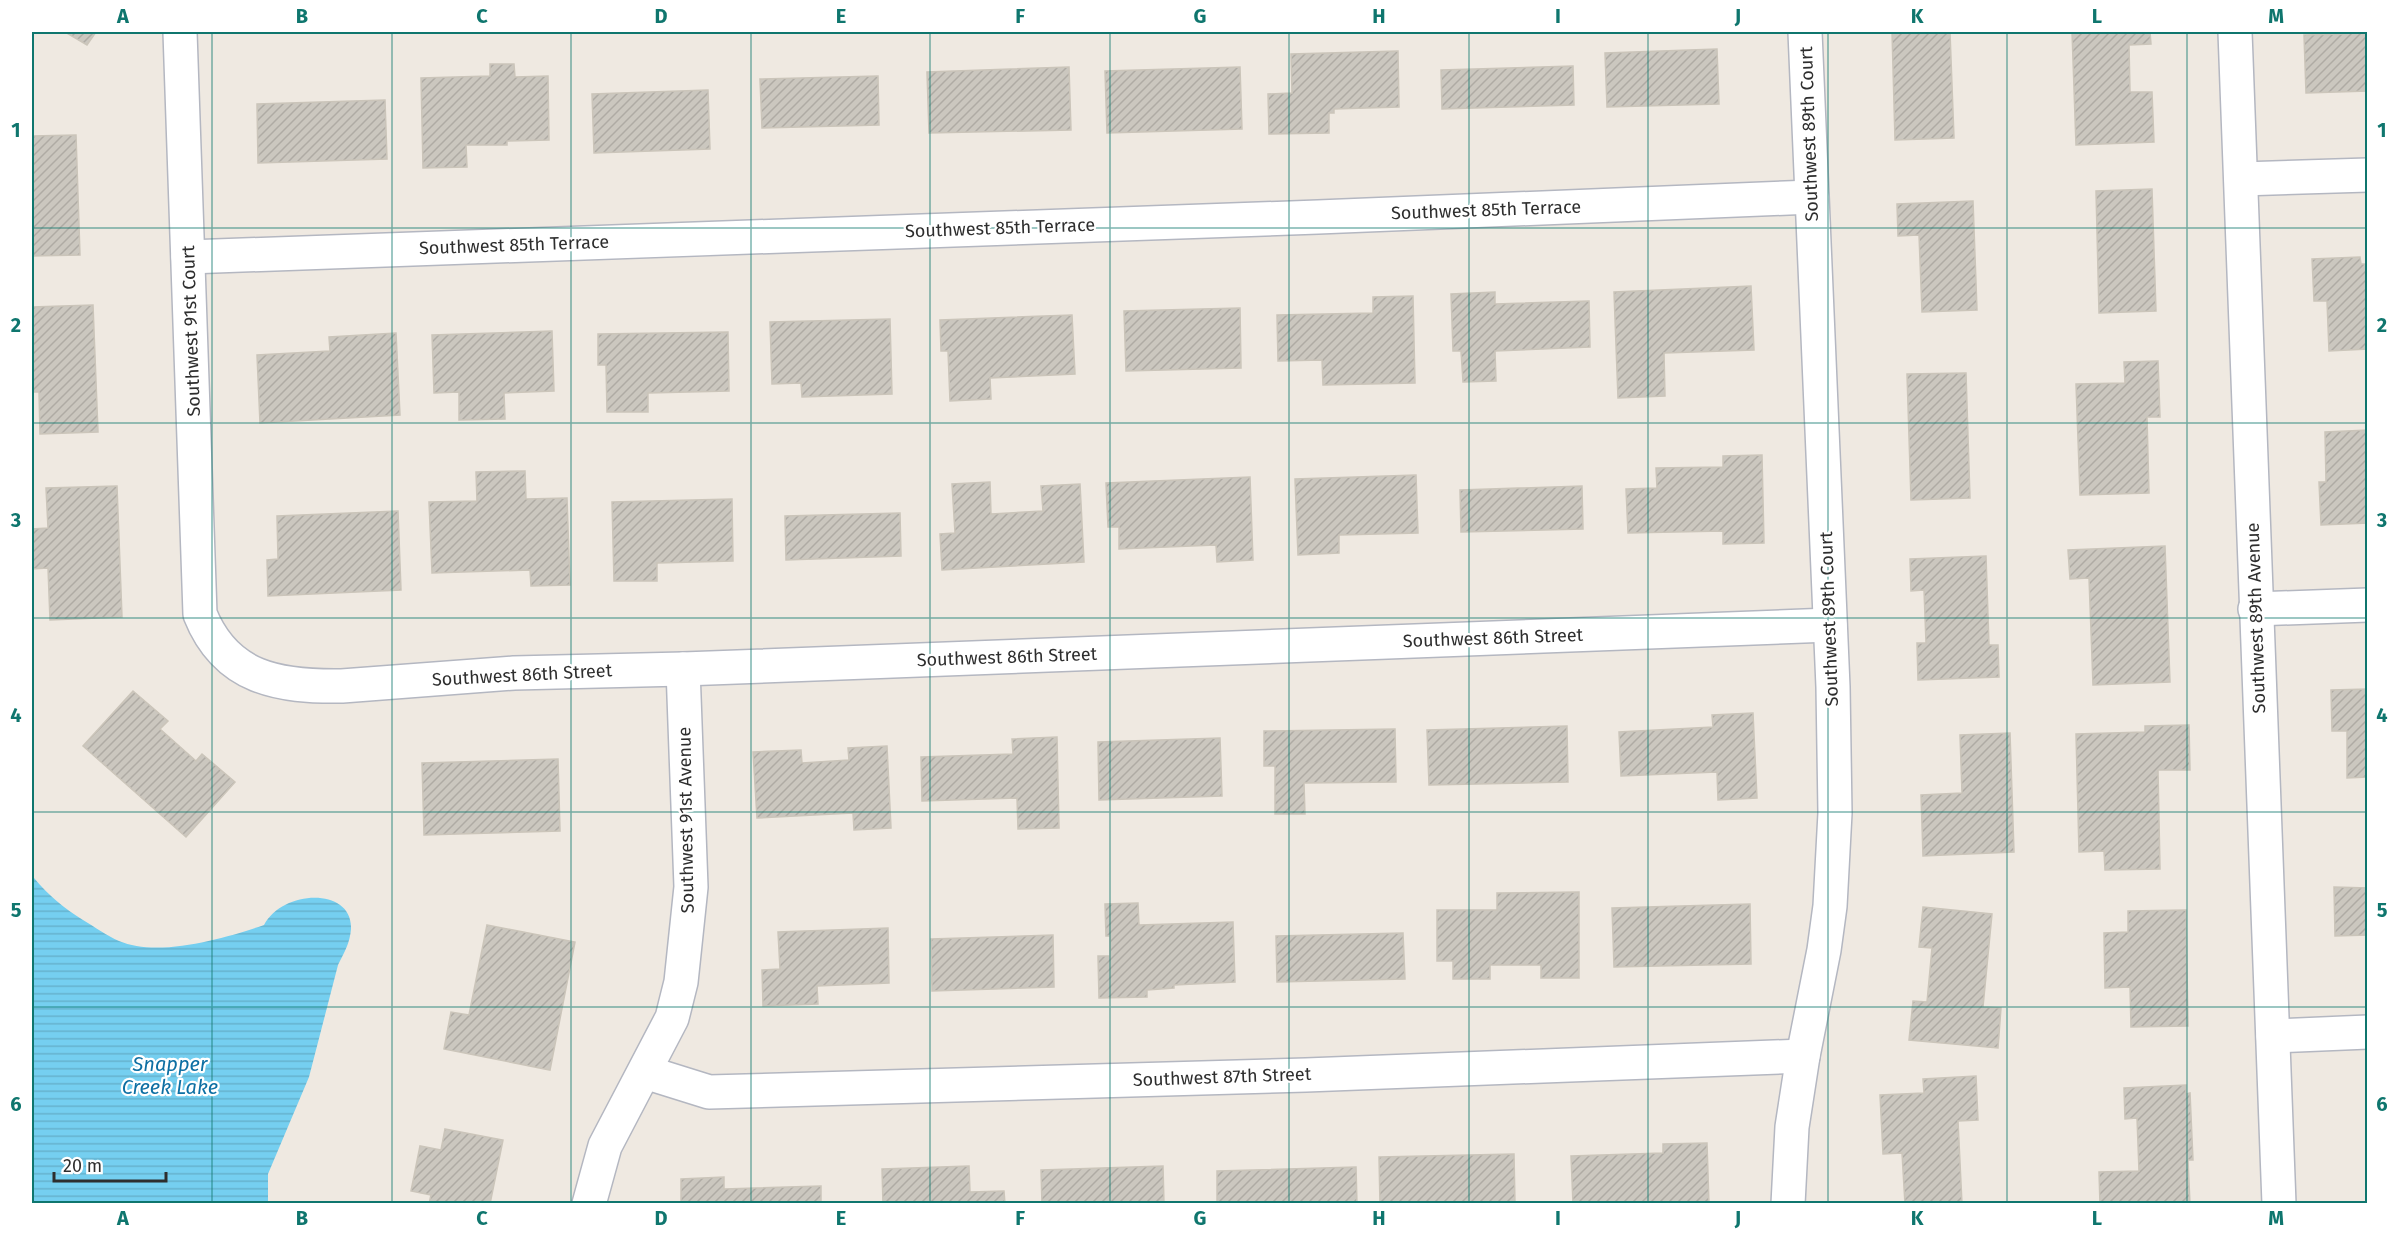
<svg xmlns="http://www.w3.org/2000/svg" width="2399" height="1235" viewBox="0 0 2399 1235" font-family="'Fira Sans',sans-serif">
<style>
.water{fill:url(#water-rules)}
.building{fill:url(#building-hatch);stroke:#cbc5ba;stroke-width:1.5}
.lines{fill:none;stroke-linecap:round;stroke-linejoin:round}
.street-casing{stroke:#b4b7c1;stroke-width:36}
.street{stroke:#fff;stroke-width:33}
.grid{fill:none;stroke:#0f766e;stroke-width:1.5;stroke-opacity:0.55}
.labels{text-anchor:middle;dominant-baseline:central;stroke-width:4.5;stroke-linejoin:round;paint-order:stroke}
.street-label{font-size:18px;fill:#2e2e2e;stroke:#fff}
.water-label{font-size:20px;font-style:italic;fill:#0d6fa3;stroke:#fff}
.neatline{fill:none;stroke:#0f766e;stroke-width:2}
.grid-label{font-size:20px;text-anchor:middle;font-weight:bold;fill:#0f766e}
</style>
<defs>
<pattern id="water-rules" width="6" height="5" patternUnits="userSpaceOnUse" patternTransform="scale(1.5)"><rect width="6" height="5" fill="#75cff0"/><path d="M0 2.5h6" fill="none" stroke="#66b2ce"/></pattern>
<pattern id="building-hatch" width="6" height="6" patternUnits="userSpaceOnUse" patternTransform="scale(1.5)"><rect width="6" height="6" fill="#cbc7bf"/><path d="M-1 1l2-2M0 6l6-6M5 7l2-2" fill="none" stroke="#afaba4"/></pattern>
</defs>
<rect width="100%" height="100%" fill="#efe9e1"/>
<path class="water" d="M 34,878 C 49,896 64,908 83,920 C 95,927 107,936 119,941 C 158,958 226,938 264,925 C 283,889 353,887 351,929 C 350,943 344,953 338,965 L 309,1077 L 268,1174 L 268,1203 L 32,1203 L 32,879 Z"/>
<g class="building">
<polygon points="65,32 96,32 87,45"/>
<polygon points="1892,32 1950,32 1954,138 1895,140"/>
<polygon points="2072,32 2150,32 2151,44 2129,45 2130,92 2152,92 2154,142 2076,145"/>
<polygon points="2343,32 2368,32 2368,91 2306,93 2304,35 2343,34"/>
<polygon points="1717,49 1719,104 1607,107 1605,53"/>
<polygon points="1398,51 1399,107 1334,109 1334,113 1329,113 1329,133 1269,134 1268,94 1292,93 1291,54"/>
<polygon points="490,64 514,64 515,77 548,76 549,140 507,141 507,145 466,145 467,167 423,168 421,78 490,76"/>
<polygon points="1573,66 1574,105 1442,109 1441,70"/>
<polygon points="1069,67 1071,130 929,133 927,72"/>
<polygon points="1240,67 1242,129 1107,133 1105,71"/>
<polygon points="878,76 879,125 762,128 760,79"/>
<polygon points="708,90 710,149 594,153 592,94"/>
<polygon points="385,100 387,159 258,163 257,104"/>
<polygon points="76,135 80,255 32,256 32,136"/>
<polygon points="2152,189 2156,311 2099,313 2096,191"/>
<polygon points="1973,201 1977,310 1922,312 1919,235 1898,236 1897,204"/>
<polygon points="2360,257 2361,264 2368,264 2368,349 2329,351 2327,301 2314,301 2312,259"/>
<polygon points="1751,286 1754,350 1664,353 1665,396 1618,398 1614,292"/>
<polygon points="1495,292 1495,304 1589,301 1590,347 1495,351 1496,381 1463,382 1461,351 1453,351 1451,294"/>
<polygon points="1413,296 1415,383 1323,385 1322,360 1278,361 1277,315 1373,313 1373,297"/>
<polygon points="93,305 98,432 40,434 39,392 32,392 32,307"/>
<polygon points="1240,308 1241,368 1126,371 1124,311"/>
<polygon points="1072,315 1075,374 990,378 991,399 950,401 948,351 941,351 940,320"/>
<polygon points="890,319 892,394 802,397 801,383 772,384 770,322"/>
<polygon points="552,331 554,391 504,393 505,419 459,420 459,392 434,393 432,335"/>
<polygon points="728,332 729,391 648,393 648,412 607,412 606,365 598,365 598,334"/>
<polygon points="396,333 400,415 260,423 257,355 330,351 329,337"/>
<polygon points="2158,361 2160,417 2147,417 2149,493 2080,495 2076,384 2125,383 2124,362"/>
<polygon points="1966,373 1970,498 1911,500 1907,374"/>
<polygon points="2368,430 2368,523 2321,525 2319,482 2326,482 2325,432"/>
<polygon points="1762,455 1764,543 1723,544 1723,531 1628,533 1626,489 1657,488 1656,468 1723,467 1723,456"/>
<polygon points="525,471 526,499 567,498 570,585 531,586 530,570 432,573 429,502 477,501 476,472"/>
<polygon points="1416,475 1418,533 1339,535 1339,553 1298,555 1295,479"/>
<polygon points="1250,477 1253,560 1217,562 1216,545 1119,549 1119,527 1108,527 1106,483"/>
<polygon points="990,482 991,514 1043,511 1041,486 1080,484 1084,562 942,570 940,534 955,533 952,484"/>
<polygon points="117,486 122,617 50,620 48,568 32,569 32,529 48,528 46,488"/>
<polygon points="1582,486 1583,529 1461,532 1460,490"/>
<polygon points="732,499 733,561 657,563 657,581 614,581 612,502"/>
<polygon points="398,511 401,590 268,596 267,560 278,559 277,516"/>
<polygon points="900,513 901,556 786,560 785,516"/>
<polygon points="2165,546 2170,682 2093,685 2089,578 2070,579 2068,550"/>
<polygon points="1986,556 1989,645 1998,645 1999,677 1918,680 1917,643 1926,643 1924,590 1911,591 1910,559"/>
<polygon points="2368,689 2368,777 2347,778 2347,731 2332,731 2331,690"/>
<polygon points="133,691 168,721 160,729 196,761 202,754 235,782 186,837 83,746"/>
<polygon points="1753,713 1757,798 1718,800 1717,772 1621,776 1619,732 1713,727 1712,715"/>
<polygon points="2189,725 2190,770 2158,770 2160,869 2105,870 2104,851 2079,852 2076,734 2145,732 2145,726"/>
<polygon points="1567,726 1568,782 1429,785 1427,730"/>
<polygon points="1395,729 1396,782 1304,783 1305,814 1275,814 1275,766 1264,766 1264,731"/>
<polygon points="2010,733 2014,852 1923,856 1921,795 1962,793 1960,735"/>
<polygon points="1057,737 1059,828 1018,829 1017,798 922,801 921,757 1013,754 1012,739"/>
<polygon points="1220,738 1222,796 1099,800 1098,742"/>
<polygon points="887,746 891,828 854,830 853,813 757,818 753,752 801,750 802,763 849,760 848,748"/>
<polygon points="558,759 560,831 424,835 422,763"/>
<polygon points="2334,887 2368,888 2368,935 2335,936"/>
<polygon points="1579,892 1579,978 1541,978 1541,965 1490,965 1490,979 1453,979 1453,961 1437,961 1437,910 1497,910 1497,893"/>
<polygon points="1138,903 1139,925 1233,922 1235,982 1174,985 1174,988 1147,990 1147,997 1099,998 1098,956 1110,956 1110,936 1106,936 1105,904"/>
<polygon points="1750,904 1751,964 1614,967 1612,908"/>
<polygon points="1923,907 1992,914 1983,1007 2001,1008 1998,1048 1909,1040 1913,1001 1927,1002 1932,948 1919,947"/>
<polygon points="2186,910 2188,1026 2131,1027 2130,987 2105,988 2104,933 2128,932 2128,911"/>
<polygon points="487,925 575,942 550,1070 444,1049 451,1012 469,1015"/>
<polygon points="888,928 889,983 817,986 818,1004 763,1006 762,970 780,969 778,932"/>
<polygon points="1403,933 1405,979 1277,982 1276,936"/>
<polygon points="1053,935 1054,987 932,991 931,939"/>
<polygon points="1976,1076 1978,1120 1958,1121 1962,1204 1905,1204 1902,1153 1883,1154 1880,1095 1924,1093 1923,1079"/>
<polygon points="2186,1085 2186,1094 2190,1093 2193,1160 2188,1160 2190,1204 2100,1204 2099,1172 2139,1171 2137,1118 2125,1119 2124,1088"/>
<polygon points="445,1129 503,1140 490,1204 429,1204 431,1195 411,1191 420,1146 441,1150"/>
<polygon points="1707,1143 1709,1204 1573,1204 1571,1156 1663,1153 1663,1144"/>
<polygon points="1514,1154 1515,1204 1380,1204 1379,1157"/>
<polygon points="969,1166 970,1192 1004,1191 1005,1204 883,1204 882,1169"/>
<polygon points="1163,1166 1164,1204 1042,1204 1041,1170"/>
<polygon points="1356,1167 1357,1204 1217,1204 1217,1171"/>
<polygon points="724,1177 724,1189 821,1186 821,1204 681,1204 681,1179"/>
</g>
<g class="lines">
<defs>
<g id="street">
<path d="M 180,32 L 200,614 C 226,679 279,687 342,686 L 514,673 L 683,669 L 1830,625"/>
<polyline points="2235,32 2279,1204"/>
<polyline points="2241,179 2368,175"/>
<polyline points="188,257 1318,217 1812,197"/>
<polyline points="2255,609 2368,605"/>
<polyline points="2273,1036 2368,1032"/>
<polyline points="645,1072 709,1092 1306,1075 1803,1056"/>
<polyline points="589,1204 605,1146 672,1018 681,982 691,887 683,669"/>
<polyline points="1788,1204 1792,1127 1803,1056 1824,950 1830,906 1835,813 1833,687 1805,32"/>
</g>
</defs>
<use href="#street" class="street-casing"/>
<use href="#street" class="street"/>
</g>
<path class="grid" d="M 212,32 L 212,1204M 392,32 L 392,1204M 571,32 L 571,1204M 751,32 L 751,1204M 930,32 L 930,1204M 1110,32 L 1110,1204M 1289,32 L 1289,1204M 1469,32 L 1469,1204M 1648,32 L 1648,1204M 1828,32 L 1828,1204M 2007,32 L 2007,1204M 2187,32 L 2187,1204M 32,228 L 2368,228M 32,423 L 2368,423M 32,618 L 2368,618M 32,812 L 2368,812M 32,1007 L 2368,1007"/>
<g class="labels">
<g class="street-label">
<text transform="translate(1809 134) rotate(-92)">Southwest 89th Court</text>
<text transform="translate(1486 210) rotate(-2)">Southwest 85th Terrace</text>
<text transform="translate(1000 228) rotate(-2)">Southwest 85th Terrace</text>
<text transform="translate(514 245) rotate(-2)">Southwest 85th Terrace</text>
<text transform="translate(191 331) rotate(-92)">Southwest 91st Court</text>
<text transform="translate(2256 618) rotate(-92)">Southwest 89th Avenue</text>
<text transform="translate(1829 619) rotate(-92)">Southwest 89th Court</text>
<text transform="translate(1493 638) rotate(-2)">Southwest 86th Street</text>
<text transform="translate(1007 657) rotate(-2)">Southwest 86th Street</text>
<text transform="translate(522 675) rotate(-3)">Southwest 86th Street</text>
<text transform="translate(686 820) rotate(-91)">Southwest 91st Avenue</text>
<text transform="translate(1222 1077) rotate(-2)">Southwest 87th Street</text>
</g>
<g class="water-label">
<text x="170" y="1064">Snapper<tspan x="170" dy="23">Creek Lake</tspan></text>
</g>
</g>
<rect width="2399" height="1235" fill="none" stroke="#ffffff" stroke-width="66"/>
<path d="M54 1172v9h112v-9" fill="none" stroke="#2e2e2e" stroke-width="3"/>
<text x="63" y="1172" font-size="18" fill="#2e2e2e" stroke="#ffffff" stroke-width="4.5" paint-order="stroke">20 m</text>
<rect x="33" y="33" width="2333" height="1169" class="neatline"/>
<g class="grid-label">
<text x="123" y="23">A</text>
<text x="302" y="23">B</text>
<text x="482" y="23">C</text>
<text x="661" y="23">D</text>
<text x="841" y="23">E</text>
<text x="1020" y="23">F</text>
<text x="1200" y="23">G</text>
<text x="1379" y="23">H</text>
<text x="1558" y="23">I</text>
<text x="1738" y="23">J</text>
<text x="1917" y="23">K</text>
<text x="2097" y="23">L</text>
<text x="2276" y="23">M</text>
<text x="16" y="137">1</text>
<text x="2382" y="137">1</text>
<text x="16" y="332">2</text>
<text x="2382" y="332">2</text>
<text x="16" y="527">3</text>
<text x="2382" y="527">3</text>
<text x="16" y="722">4</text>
<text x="2382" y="722">4</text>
<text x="16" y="917">5</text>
<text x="2382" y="917">5</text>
<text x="16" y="1111">6</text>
<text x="2382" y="1111">6</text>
<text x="123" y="1225">A</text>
<text x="302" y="1225">B</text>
<text x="482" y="1225">C</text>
<text x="661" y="1225">D</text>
<text x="841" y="1225">E</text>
<text x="1020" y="1225">F</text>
<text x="1200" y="1225">G</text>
<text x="1379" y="1225">H</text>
<text x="1558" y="1225">I</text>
<text x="1738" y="1225">J</text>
<text x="1917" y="1225">K</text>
<text x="2097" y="1225">L</text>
<text x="2276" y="1225">M</text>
</g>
</svg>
